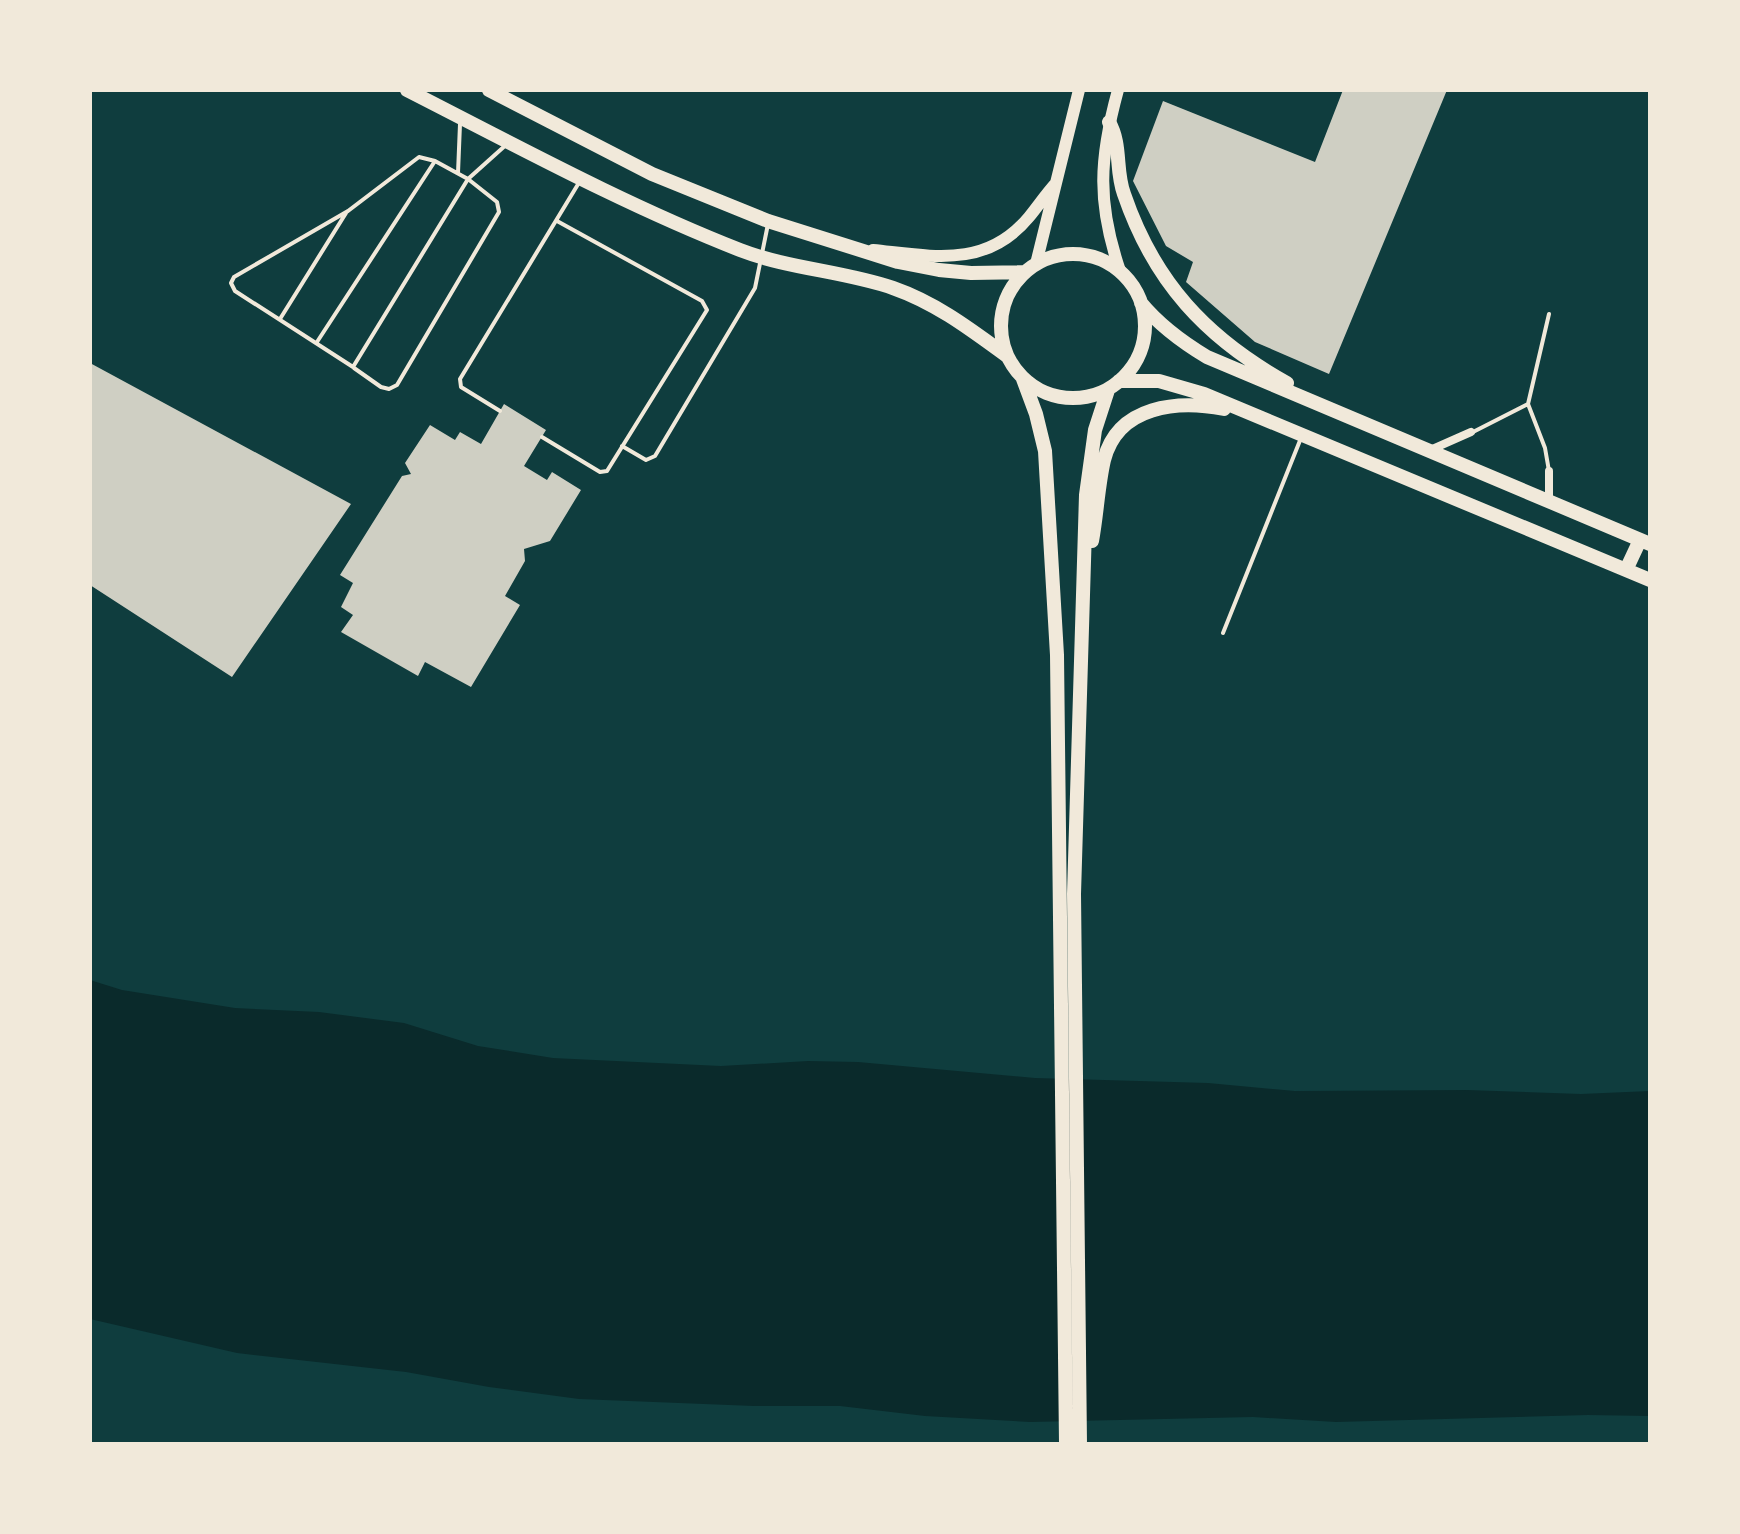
<svg xmlns="http://www.w3.org/2000/svg" width="1740" height="1534" viewBox="0 0 1740 1534" font-family="'IBM Plex Serif',serif">
<style>
.water{fill:#0a2a2b}
.building{fill:#cfcfc3}
.lines{fill:none;stroke-linecap:round;stroke-linejoin:round}
.service{stroke:#f1e9da;stroke-width:4}
.minor{stroke:#f1e9da;stroke-width:8}
.secondary{stroke:#f1e9da;stroke-width:12}
.primary{stroke:#f1e9da;stroke-width:14}
</style>
<rect width="100%" height="100%" fill="#0f3d3e"/>
<path class="water" d="M 90,980 L 122,990 L 235,1008 L 319,1012 L 404,1023 L 478,1046 L 553,1058 L 721,1066 L 808,1061 L 858,1062 L 1035,1078 L 1208,1083 L 1295,1091 L 1467,1090 L 1581,1094 L 1650,1091 L 1650,1416 L 1588,1415 L 1336,1422 L 1253,1417 L 1030,1422 L 925,1416 L 840,1406 L 754,1406 L 579,1399 L 489,1387 L 406,1372 L 237,1353 L 90,1319 Z"/>
<path class="building" d="M 1343,90 L 1447,90 L 1329,374 L 1255,342 L 1186,282 L 1193,262 L 1166,246 L 1133,181 L 1163,101 L 1315,162 Z
M 90,363 L 351,504 L 232,677 L 90,585 Z
M 504,404 L 546,430 L 524,466 L 547,480 L 552,472 L 581,490 L 550,541 L 524,549 L 525,561 L 505,596 L 520,605 L 471,687 L 425,662 L 418,676 L 341,632 L 353,615 L 341,607 L 353,583 L 340,575 L 402,476 L 411,474 L 405,463 L 430,425 L 455,440 L 460,432 L 481,444 Z"/>
<g class="lines">
<path class="service" d="M 419,157 L 435,161 L 468,179 L 353,367 L 235,291 L 231,283 L 234,277 L 348,211 Z
M 458,173 L 460,124
M 280,319 L 346,213
M 317,342 L 435,161
M 354,368 L 381,387 L 389,389 L 397,385 L 499,212 L 497,202 L 468,179 L 507,144
M 500,411 L 461,387 L 460,379 L 580,181
M 1473,432 L 1528,404
M 542,437 L 600,472 L 607,471 L 707,310 L 702,301 L 557,221
M 622,446 L 646,460 L 655,456 L 755,288 L 768,224
M 1549,471 L 1545,448 L 1528,404 L 1549,314
M 1223,633 L 1301,438"/>
<path class="minor" d="M 1428,451 L 1471,432
M 1549,471 L 1549,501"/>
<path class="secondary" d="M 1118,90 C 1099,159 1097,203 1120,271
M 873,250 C 932,256 986,269 1029,217 C 1038,206 1046,194 1056,183
M 1036,264 L 1079,90"/>
<path class="primary" d="M 407,90 C 517,146 625,205 740,250 C 789,269 843,271 893,288 C 936,303 970,329 1007,356
M 489,90 L 652,174 L 768,221 L 898,262 L 939,270 L 971,273 L 1025,272
M 1109,122 C 1122,145 1115,170 1124,194 C 1154,282 1206,338 1287,383
M1001 326a72 72 0 1 1 144 0a72 72 0 1 1-144 0Z
M 1141,303 C 1160,326 1182,342 1207,357 L 1650,544
M 1023,379 L 1036,414 L 1045,451 L 1057,655 L 1066,1444
M 1119,381 L 1159,381 L 1204,394 L 1650,580
M 1092,541 C 1097,514 1098,486 1104,460 C 1118,405 1178,400 1224,409
M 1626,570 L 1640,540
M 1080,1444 L 1074,894 L 1086,495 L 1095,430 L 1108,390"/>
</g>
<rect width="1740" height="1534" fill="none" stroke="#f1e9da" stroke-width="184"/>
</svg>
